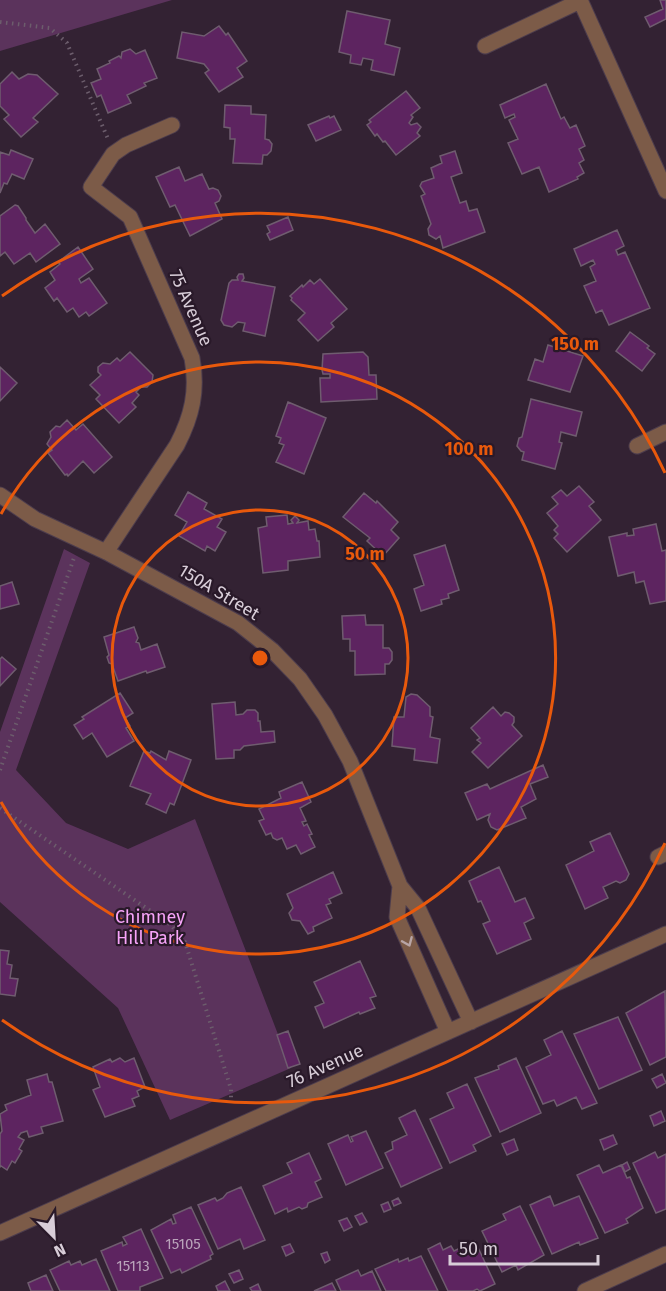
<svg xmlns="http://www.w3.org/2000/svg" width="666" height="1291" viewBox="0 0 666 1291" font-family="'Fira Sans',sans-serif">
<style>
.green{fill:#5b335c}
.building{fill:#5d2460;stroke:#6f5c6f;stroke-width:1.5}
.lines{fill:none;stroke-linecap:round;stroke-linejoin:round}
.minor-casing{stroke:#4d3d4d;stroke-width:17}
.path{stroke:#6c5d6c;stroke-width:4;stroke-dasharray:1.5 4.5;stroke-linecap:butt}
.minor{stroke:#7c5b48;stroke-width:15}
.oneway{stroke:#b8a5a6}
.ring{fill:none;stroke:#e8590c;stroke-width:3}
.labels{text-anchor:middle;stroke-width:4.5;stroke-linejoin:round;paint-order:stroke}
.number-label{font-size:15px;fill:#b9a3ba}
.street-label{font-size:18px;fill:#d8cdd8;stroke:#291929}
.park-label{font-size:18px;fill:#f7a4f9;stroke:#291929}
.centre{fill:#e8590c;stroke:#291929;stroke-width:3}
.ring-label{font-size:18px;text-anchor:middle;font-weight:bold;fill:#e8590c;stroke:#291929;stroke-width:4.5;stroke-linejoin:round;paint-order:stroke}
</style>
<rect width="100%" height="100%" fill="#323"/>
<path class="green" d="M 0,0 L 172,0 L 0,51 Z
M 64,549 L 90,563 L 16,770 L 66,823 L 128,849 L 195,819 L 291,1068 L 170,1120 L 118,1008 L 0,902 L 0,732 Z"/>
<path class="building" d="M 660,0 L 666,0 L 666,19 L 650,27 L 645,17 L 663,9 Z
M 347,11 L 390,20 L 385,44 L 400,48 L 394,75 L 371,70 L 373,60 L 363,58 L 361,65 L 350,63 L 351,55 L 339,52 Z
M 219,26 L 226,35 L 228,33 L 247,61 L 237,68 L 243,77 L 219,92 L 205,73 L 209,70 L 204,64 L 177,58 L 182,32 L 204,36 Z
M 130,49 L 136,54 L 145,50 L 157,78 L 144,83 L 146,86 L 127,95 L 131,103 L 108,113 L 101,95 L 97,97 L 91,83 L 101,79 L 97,69 L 110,63 L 109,61 L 119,56 L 121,58 L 122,52 Z
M 12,72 L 19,79 L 28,74 L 37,75 L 58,94 L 33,118 L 38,122 L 21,137 L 4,119 L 9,115 L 0,106 L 0,84 Z
M 546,84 L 561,119 L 564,117 L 570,128 L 576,125 L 585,146 L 579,149 L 584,160 L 579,163 L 584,173 L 577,177 L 578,179 L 549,192 L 539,167 L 522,174 L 508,143 L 518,139 L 509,120 L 515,117 L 514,114 L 505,118 L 500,105 Z
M 406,91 L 420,108 L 411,115 L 413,117 L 409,123 L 411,125 L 417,123 L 421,127 L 417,133 L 420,136 L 396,155 L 385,141 L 383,142 L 377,134 L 375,136 L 367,125 L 371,122 L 369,120 Z
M 225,105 L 251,106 L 251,114 L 266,115 L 265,139 L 269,140 L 272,144 L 271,151 L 267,155 L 263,155 L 262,164 L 233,163 L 235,139 L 230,139 L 230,128 L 224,127 Z
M 329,116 L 330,118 L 334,116 L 341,130 L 316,141 L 308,125 Z
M 11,150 L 33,159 L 24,179 L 12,174 L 7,184 L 4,183 L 0,193 L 0,152 L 9,155 Z
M 455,151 L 462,173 L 451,177 L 460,203 L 466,201 L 469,211 L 477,209 L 485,232 L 443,248 L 440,236 L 436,239 L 429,235 L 428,229 L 431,224 L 421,196 L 425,194 L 420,186 L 422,182 L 434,178 L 431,168 L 442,163 L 440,156 Z
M 179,167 L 185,181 L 202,174 L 209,189 L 213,188 L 218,190 L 221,196 L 219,201 L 215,203 L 222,219 L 190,236 L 175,205 L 170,207 L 156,177 Z
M 15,205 L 18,206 L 26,218 L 26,220 L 35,233 L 45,224 L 60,244 L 36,262 L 30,253 L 14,264 L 5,252 L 0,256 L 0,216 Z
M 288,217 L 293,230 L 270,240 L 267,234 L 270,232 L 267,226 Z
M 617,230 L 624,246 L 616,250 L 618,255 L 625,252 L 650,308 L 609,325 L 602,310 L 596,313 L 584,286 L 596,281 L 590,267 L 595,264 L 593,260 L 581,266 L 574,249 Z
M 78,247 L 93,269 L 79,279 L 81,283 L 89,278 L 107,303 L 89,316 L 86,312 L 79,317 L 73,308 L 67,312 L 57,298 L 54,301 L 45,288 L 55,280 L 50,272 L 60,264 L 58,262 Z
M 239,274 L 243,274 L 244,278 L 242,281 L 275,287 L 265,336 L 243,331 L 245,323 L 238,322 L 232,327 L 224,325 L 221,320 L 229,283 L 232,280 L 238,280 L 237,277 Z
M 320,279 L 347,309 L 331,323 L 334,327 L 318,341 L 298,320 L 305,313 L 291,300 L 292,298 L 290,296 L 302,285 L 303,287 L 310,280 L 314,284 Z
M 630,332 L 649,346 L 647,348 L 655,354 L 642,371 L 616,351 Z
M 548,345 L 583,356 L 570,392 L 528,380 L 535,359 L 543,362 Z
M 130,352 L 153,375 L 152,382 L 147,387 L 141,387 L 136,392 L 139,395 L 132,403 L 136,407 L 119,423 L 96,399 L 100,395 L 90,385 L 101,375 L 98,372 L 98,367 L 103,363 L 110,364 L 117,358 L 120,361 Z
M 363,352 L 368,357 L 369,375 L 376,375 L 377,399 L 321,402 L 320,378 L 330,378 L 330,374 L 323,374 L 322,370 L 323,354 Z
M 0,367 L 17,383 L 0,401 Z
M 531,399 L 582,412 L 576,436 L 561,432 L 559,442 L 562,443 L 555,469 L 522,460 L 524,452 L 521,451 L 517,446 L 519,438 L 522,437 Z
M 288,402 L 326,418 L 304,474 L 276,462 L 284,445 L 279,443 L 281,438 L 276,436 Z
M 67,420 L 76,430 L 83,424 L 112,457 L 94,473 L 83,461 L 68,476 L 67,474 L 65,475 L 48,453 L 52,450 L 47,444 L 51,437 L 50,432 L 56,426 L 60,427 Z
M 579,486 L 594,502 L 589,506 L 601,520 L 567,552 L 554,538 L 558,534 L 554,530 L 558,526 L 547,513 L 558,504 L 552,497 L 561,490 L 567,496 Z
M 188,492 L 207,503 L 204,509 L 222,519 L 217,527 L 226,532 L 215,551 L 207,546 L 205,551 L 179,536 L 187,522 L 175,515 Z
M 364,493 L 376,503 L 377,501 L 398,522 L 391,530 L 399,538 L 383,556 L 367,541 L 370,538 L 343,517 Z
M 287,515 L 288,524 L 293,523 L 291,520 L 295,516 L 299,520 L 297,523 L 308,521 L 309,530 L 315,529 L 317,541 L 319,541 L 320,557 L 288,561 L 288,570 L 263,573 L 258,528 L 267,526 L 266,517 Z
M 656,524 L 662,551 L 666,550 L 666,601 L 650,604 L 644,581 L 636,583 L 634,572 L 618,576 L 609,537 L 627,533 L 627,536 L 634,535 L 633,529 Z
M 445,545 L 459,590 L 448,594 L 449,598 L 441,600 L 442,604 L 421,611 L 414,589 L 424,585 L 414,555 Z
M 12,582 L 19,604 L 0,609 L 0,586 Z
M 365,615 L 366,625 L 383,625 L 383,648 L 389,648 L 392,652 L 392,660 L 389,664 L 385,664 L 385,674 L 355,675 L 355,651 L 350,651 L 350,639 L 343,639 L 342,616 Z
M 134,627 L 138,638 L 136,642 L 139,643 L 141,650 L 157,644 L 165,667 L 147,673 L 146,671 L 118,681 L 112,664 L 109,663 L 107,657 L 109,655 L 104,637 Z
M 2,657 L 16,669 L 0,686 L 0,659 Z
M 120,693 L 133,713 L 125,718 L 130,726 L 126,728 L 134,741 L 107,757 L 92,733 L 83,739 L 74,725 L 84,719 L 82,717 Z
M 411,694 L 417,695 L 430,707 L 430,716 L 433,717 L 430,737 L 440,739 L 437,763 L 414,760 L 415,749 L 392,746 L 394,717 L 404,717 L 406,697 Z
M 235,702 L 236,715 L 243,714 L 247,710 L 255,710 L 258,713 L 258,721 L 260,721 L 261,732 L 274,731 L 275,742 L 244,746 L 240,750 L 234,750 L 234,758 L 216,759 L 212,704 Z
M 493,707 L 501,716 L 505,712 L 509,713 L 514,717 L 514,722 L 512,725 L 522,736 L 488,768 L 472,752 L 481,743 L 477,740 L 480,738 L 471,728 Z
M 144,751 L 150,753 L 151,751 L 166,760 L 169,751 L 191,760 L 174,805 L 170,803 L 166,813 L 146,804 L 151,794 L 130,786 Z
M 543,765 L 548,777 L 530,784 L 536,799 L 521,807 L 526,818 L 497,830 L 491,827 L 488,820 L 490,814 L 477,820 L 465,793 L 487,784 L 490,789 Z
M 302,782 L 311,802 L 300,808 L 306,821 L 302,822 L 304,826 L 307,824 L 312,834 L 309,835 L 315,847 L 301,854 L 296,845 L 287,849 L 282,838 L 277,840 L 273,838 L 271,833 L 266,835 L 259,821 L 264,819 L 259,809 L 281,798 L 279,792 Z
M 610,833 L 629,874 L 626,880 L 620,883 L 616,881 L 603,887 L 608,898 L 585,909 L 566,865 L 594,851 L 590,842 Z
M 499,867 L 515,902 L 525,898 L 534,918 L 524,923 L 531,939 L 497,954 L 483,924 L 490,921 L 481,901 L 478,902 L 469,881 Z
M 333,872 L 342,893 L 329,899 L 331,903 L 326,905 L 332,918 L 313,927 L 314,931 L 308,934 L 300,921 L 292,920 L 289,913 L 293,908 L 287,894 Z
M 0,950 L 9,951 L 7,964 L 12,965 L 10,978 L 18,979 L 15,996 L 0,994 Z
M 360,961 L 376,996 L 370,998 L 375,1008 L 360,1014 L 359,1012 L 324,1028 L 315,1007 L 324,1003 L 314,982 Z
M 665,991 L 666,1057 L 650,1065 L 626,1013 Z
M 618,1017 L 642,1070 L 599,1089 L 574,1034 Z
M 288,1031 L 300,1064 L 288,1068 L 277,1035 Z
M 562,1031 L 597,1103 L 582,1109 L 576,1097 L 557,1106 L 554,1100 L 543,1104 L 526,1067 L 551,1055 L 544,1040 Z
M 120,1058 L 125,1062 L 134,1058 L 145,1087 L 137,1091 L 139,1096 L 132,1099 L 135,1106 L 105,1117 L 93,1090 L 100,1087 L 93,1067 L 110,1059 L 112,1062 Z
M 516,1058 L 541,1113 L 500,1132 L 475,1078 L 499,1069 L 498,1066 Z
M 47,1074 L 49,1082 L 52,1082 L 63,1121 L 41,1127 L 43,1133 L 29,1137 L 27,1131 L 21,1133 L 18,1137 L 24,1140 L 19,1149 L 22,1151 L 15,1163 L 12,1161 L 7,1170 L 1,1166 L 0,1167 L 0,1134 L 2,1131 L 0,1114 L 7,1110 L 5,1105 L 31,1095 L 27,1080 Z
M 662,1074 L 666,1083 L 657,1088 L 652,1079 Z
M 467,1084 L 491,1136 L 473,1145 L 476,1151 L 450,1163 L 430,1119 L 454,1108 L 447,1093 Z
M 415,1110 L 442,1168 L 401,1187 L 385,1153 L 393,1149 L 392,1142 L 407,1135 L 399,1118 Z
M 661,1111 L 665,1121 L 654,1126 L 650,1116 Z
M 366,1131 L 383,1168 L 346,1185 L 328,1144 L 348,1135 L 351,1142 L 353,1141 L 351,1137 Z
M 613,1135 L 617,1144 L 604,1150 L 600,1140 Z
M 514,1139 L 518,1150 L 507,1155 L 502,1144 Z
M 655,1152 L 658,1158 L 666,1154 L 666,1209 L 656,1213 L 633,1163 Z
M 309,1153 L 321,1179 L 315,1182 L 322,1197 L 308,1203 L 307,1207 L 302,1209 L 299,1207 L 288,1212 L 287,1208 L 275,1214 L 263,1186 L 292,1173 L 287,1163 Z
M 627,1162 L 630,1169 L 625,1172 L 622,1165 Z
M 599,1165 L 603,1173 L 621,1165 L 627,1178 L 630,1177 L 643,1208 L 626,1219 L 628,1223 L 605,1233 L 577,1175 Z
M 241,1187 L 265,1240 L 244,1249 L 240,1239 L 218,1249 L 198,1205 L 215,1198 L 217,1201 L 223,1198 L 227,1193 Z
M 550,1196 L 554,1206 L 579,1196 L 598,1238 L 580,1245 L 579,1242 L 552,1254 L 530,1205 Z
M 398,1198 L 401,1203 L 394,1206 L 392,1201 Z
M 388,1202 L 391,1209 L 384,1212 L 381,1205 Z
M 520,1206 L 544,1255 L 518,1270 L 516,1265 L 502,1272 L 482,1231 L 506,1220 L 503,1214 Z
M 191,1207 L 213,1254 L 210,1256 L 211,1259 L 182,1273 L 180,1269 L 171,1273 L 151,1230 L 171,1219 L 173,1224 L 176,1223 L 173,1215 Z
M 362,1213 L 367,1222 L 360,1225 L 355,1216 Z
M 347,1218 L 352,1227 L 344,1231 L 339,1221 Z
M 141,1229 L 163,1278 L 140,1287 L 140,1291 L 118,1291 L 101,1251 L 122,1242 L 123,1246 L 127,1244 L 123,1237 Z
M 475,1241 L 495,1284 L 480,1291 L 477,1289 L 473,1291 L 448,1291 L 428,1249 L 440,1243 L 443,1250 L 451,1246 L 454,1251 Z
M 290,1244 L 294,1252 L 286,1256 L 282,1247 Z
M 327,1252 L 330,1260 L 325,1263 L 321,1254 Z
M 421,1256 L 438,1291 L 386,1291 L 375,1269 L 398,1259 L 399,1262 L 408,1258 L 409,1261 Z
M 96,1259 L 110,1291 L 60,1291 L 50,1270 L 69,1261 L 71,1265 L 80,1261 L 82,1265 Z
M 239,1270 L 243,1279 L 234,1283 L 229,1274 Z
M 358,1270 L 361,1276 L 372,1271 L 381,1291 L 341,1291 L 336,1280 Z
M 46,1275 L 53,1291 L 31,1291 L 28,1283 Z
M 225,1281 L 230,1291 L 218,1291 L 216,1286 Z
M 332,1283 L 336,1291 L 314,1291 Z
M 258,1284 L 261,1291 L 252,1291 L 250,1288 Z"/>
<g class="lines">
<defs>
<path id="minor" d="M 580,0 L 666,191
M 485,46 L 580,1
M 637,446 L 666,432
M 0,495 L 35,519 L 106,552 L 238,623 L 272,650 L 300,679 L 325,715 L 350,761 L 400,886 L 418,908 L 471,1022
M 106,552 L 177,445 C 192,416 198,391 192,358 L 130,217 L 91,187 L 113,154 L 126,145 L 172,125
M 658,857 L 666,853
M 400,886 L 397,917 L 448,1032
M 0,1233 L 666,934
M 585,1291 L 666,1254"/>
</defs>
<use href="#minor" class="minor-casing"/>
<path class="path" d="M 0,22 L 50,28 L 67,43 L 108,139
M 0,770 L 75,555
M 0,808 L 171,925 L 185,942 L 231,1089 L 231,1099"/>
<use href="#minor" class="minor"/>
</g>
<defs><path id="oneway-chevron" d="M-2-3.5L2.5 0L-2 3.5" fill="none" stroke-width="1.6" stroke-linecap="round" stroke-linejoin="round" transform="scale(1.5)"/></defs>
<use class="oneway" href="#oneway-chevron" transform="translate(408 942) rotate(67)"/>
<g class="ring">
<circle cx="260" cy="658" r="148"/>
<path d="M1 514A296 296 0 1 1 1 802"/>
<path d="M665 843A445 445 0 0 1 2 1020M2 296A445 445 0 0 1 665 473"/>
</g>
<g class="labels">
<g class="number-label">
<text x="183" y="1249">15105</text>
<text x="133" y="1271">15113</text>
</g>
<g class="street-label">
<text transform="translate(191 308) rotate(66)" y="6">75 Avenue</text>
<text transform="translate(219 592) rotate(31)" y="6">150A Street</text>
<text transform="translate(325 1066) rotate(-24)" y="6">76 Avenue</text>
</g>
<g class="park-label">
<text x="150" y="923">Chimney<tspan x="150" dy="21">Hill Park</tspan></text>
</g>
</g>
<circle cx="260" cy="658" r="9" class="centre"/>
<g class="ring-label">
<text x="575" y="350">150 m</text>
<text x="469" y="455">100 m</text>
<text x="365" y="560">50 m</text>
</g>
<g transform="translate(54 1237) rotate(156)" stroke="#291929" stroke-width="4.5" paint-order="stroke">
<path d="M0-4.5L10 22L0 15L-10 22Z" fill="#d8cdd8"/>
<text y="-9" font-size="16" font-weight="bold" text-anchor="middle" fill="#d8cdd8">N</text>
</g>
<path d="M450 1255v9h148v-9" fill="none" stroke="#d8cdd8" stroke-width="3"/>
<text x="459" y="1255" font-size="18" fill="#d8cdd8" stroke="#291929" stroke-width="4.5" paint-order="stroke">50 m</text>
</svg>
